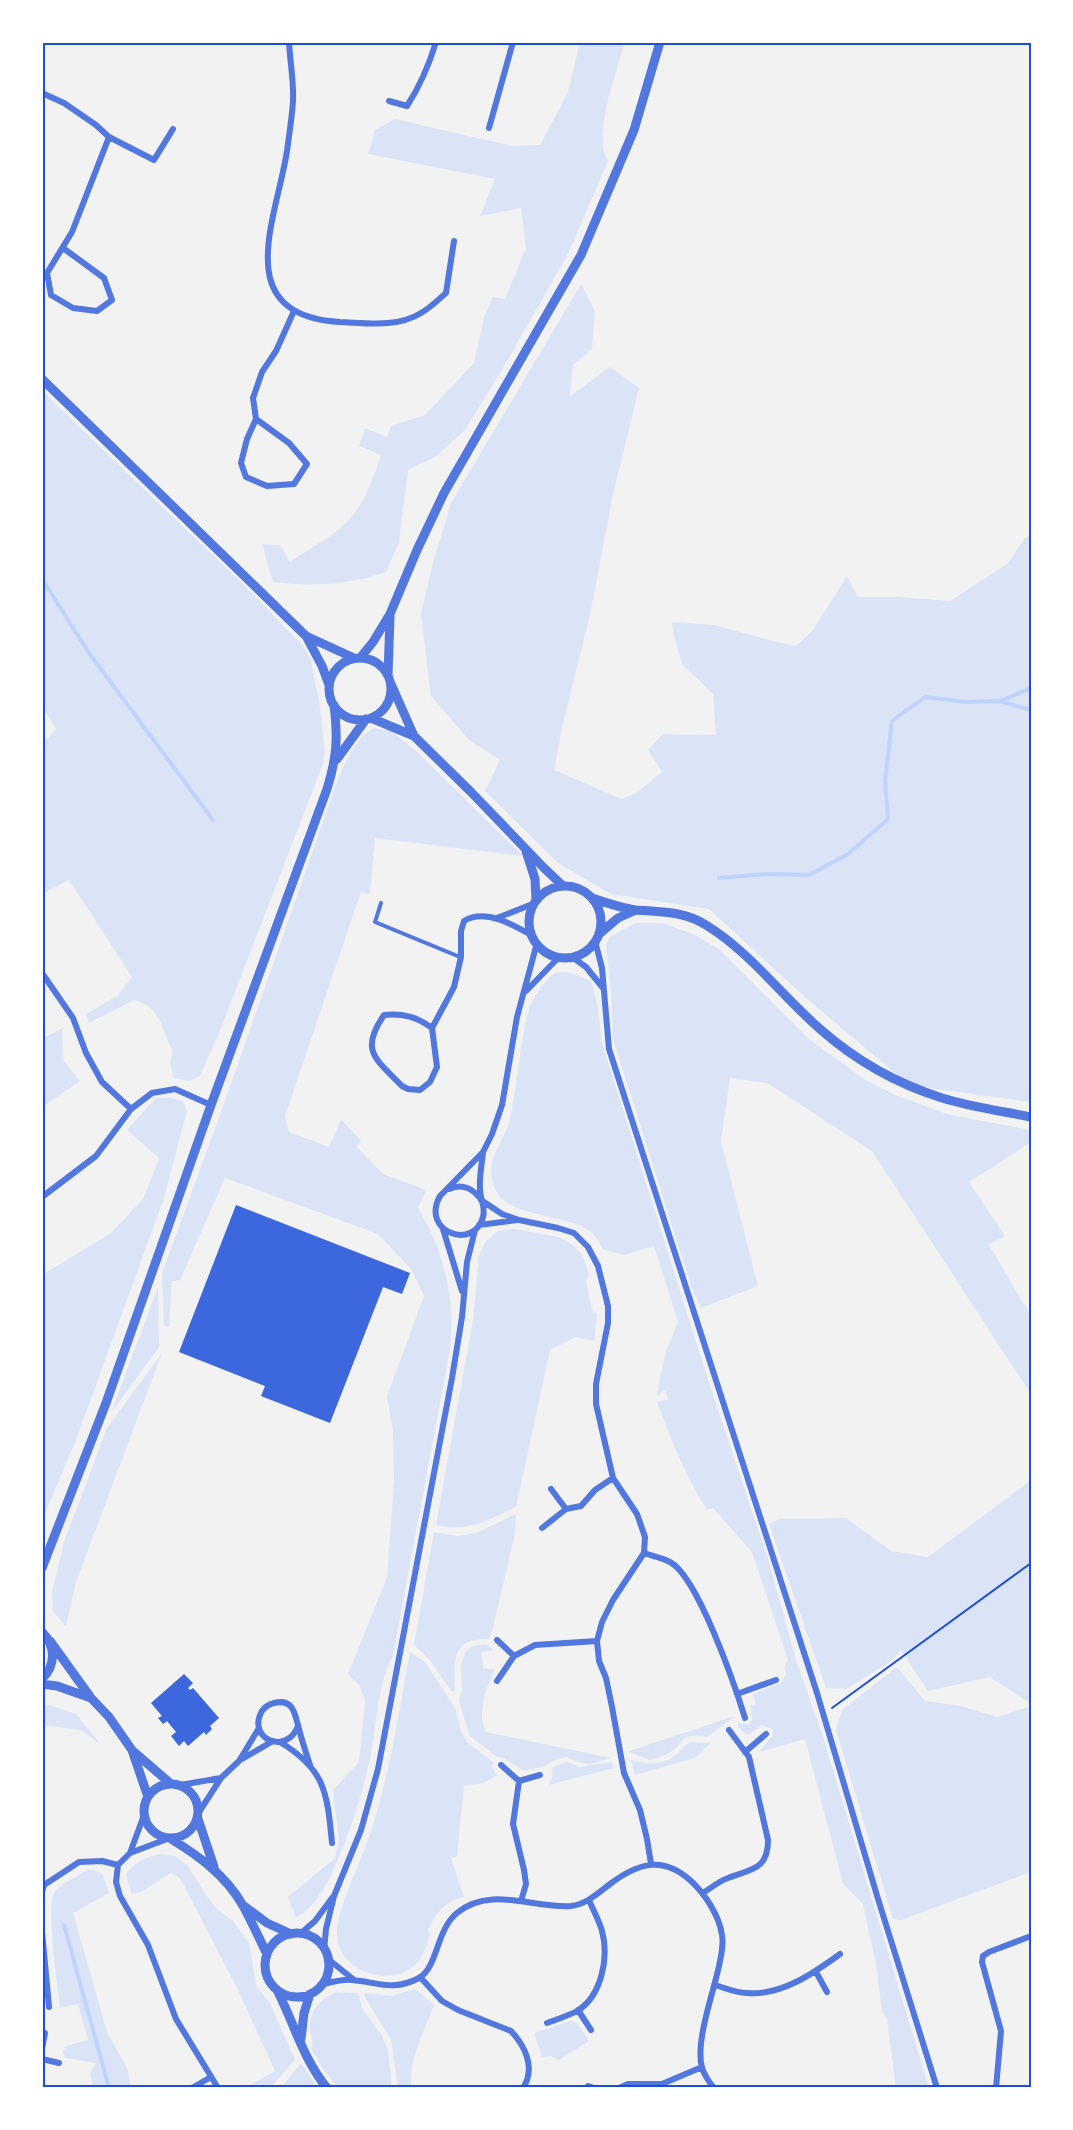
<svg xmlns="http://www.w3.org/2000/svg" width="1073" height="2130" viewBox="0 0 1073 2130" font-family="'Alegreya Sans',sans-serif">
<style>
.green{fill:#dbe4f7}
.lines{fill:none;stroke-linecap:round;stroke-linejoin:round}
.stream{stroke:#bfd3fe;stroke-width:4}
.building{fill:#3d67dc}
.path{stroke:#1d4ed8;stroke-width:2}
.service{stroke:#5277de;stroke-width:4}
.minor{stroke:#5277de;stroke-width:6}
.tertiary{stroke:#5277de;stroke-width:9}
.neatline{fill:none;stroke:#1d4ed8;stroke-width:2}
</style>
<rect width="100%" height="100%" fill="#f2f2f2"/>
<path class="green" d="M 580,42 L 625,42 C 617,72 592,134 608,161 L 569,252 L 506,363 L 465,430 L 435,457 L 408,470 L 399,542 L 386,572 C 349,585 311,587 273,582 L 262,544 L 280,545 L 290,562 C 312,547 342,532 357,510 C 368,493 375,474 381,455 L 359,446 L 365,428 L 387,437 L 391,426 L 425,415 L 474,363 L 484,317 L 493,297 L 505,299 L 526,248 L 521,208 L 480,216 L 495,179 L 368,154 L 375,130 L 395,119 L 512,146 L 540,145 L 568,92 Z
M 581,284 L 595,311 L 592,349 L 573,365 L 570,396 L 610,367 L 639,388 L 612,499 L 591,610 L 562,728 L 554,770 L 621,799 L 635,794 L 662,772 L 648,750 L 663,734 L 716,735 L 713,694 L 682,664 L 674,637 L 672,622 L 714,625 L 777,642 L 796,646 L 813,630 L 847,576 L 858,597 L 899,597 L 950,601 L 1007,564 L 1025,538 L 1031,535 L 1031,1102 L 909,1085 L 806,998 L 709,909 L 611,894 L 558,863 L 485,791 L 500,760 L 469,740 L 431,696 L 421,614 L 432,566 L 451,503 Z
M 42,391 L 246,587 L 303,646 L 311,660 L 319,701 L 325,750 L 323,764 L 221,1028 L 200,1076 L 189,1081 L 174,1078 L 170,1062 L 173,1051 C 161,1030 162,1007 134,1000 L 89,1023 L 86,1014 L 117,996 L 132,977 L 69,880 L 42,894 L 42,744 L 56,729 L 42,706 Z
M 374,728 L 391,731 L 416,751 L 523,856 L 375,838 L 370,894 L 361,892 L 285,1116 L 289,1132 L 329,1147 L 341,1119 L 361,1141 L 356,1146 L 383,1174 L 426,1190 L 418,1208 C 437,1239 449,1275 451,1311 C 452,1323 451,1336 450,1349 L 393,1655 C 377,1686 377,1724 370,1758 C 362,1794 352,1826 338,1859 C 328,1883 318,1904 296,1918 L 288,1897 L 335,1858 L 339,1839 L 333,1790 L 359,1762 L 365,1701 L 359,1685 L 348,1674 L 387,1577 L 394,1481 L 393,1432 L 387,1396 L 424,1296 L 411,1269 L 378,1234 L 225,1178 L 180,1280 L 172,1281 L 169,1327 L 164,1326 L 162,1273 L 220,1115 L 339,776 C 348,758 355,738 374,728 Z
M 635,923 L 663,923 L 695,935 L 720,950 L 809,1039 L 864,1079 L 895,1095 L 950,1115 L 1031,1130 L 1031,1142 L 969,1182 L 1005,1236 L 989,1245 L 1031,1316 L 1031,1394 L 872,1151 L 767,1083 L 730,1078 L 721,1141 L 758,1286 L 701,1308 L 692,1289 L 613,1039 L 611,990 L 606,946 L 609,938 Z
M 569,972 L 591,981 C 598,1001 600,1020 601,1040 L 710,1386 L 768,1559 L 796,1660 L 823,1737 L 929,2088 L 896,2088 L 887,2019 L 882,2011 L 876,1965 L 863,1904 L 843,1884 L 805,1739 L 759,1752 L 773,1735 L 772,1729 L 762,1725 L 750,1734 L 746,1734 L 738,1727 L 738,1723 L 748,1724 L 752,1720 L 751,1705 L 756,1704 L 753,1694 L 781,1683 L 786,1674 L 784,1667 L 788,1660 L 752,1552 L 713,1508 L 707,1510 C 685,1476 671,1439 657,1402 L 668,1399 L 665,1390 L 658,1396 L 657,1393 L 666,1351 L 678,1322 L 654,1246 L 624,1255 L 602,1249 C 592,1211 527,1223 501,1198 C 495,1192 490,1177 491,1168 C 493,1152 505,1137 509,1122 C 518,1085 519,1046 529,1009 C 532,999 546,978 556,973 C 559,972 566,972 569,972 Z
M 62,1028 L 63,1060 L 80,1081 L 42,1107 L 42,1039 Z
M 156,1098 L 172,1098 L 183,1101 L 187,1111 L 163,1201 L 76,1440 L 42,1520 L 42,1275 L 111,1233 L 143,1199 L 159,1158 L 127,1130 Z
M 515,1229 L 559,1237 L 573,1245 L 583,1256 L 589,1275 L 586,1281 L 592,1310 L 597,1314 L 594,1341 L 576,1337 L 550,1350 L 516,1507 C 484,1521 472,1532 436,1525 L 473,1320 L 479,1255 L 486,1241 L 498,1231 Z
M 158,1287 L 159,1347 L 111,1413 Z
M 162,1353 L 75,1585 L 66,1627 L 53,1611 L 52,1592 L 64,1542 L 107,1428 Z
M 1031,1480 L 1031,1704 L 990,1677 L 928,1691 L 901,1650 L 893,1660 L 846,1689 L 826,1688 L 769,1524 L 779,1519 L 846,1518 L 891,1551 L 928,1557 Z
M 516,1514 L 515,1534 L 492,1631 L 489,1639 C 451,1638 454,1660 455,1690 L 452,1692 L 429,1659 L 414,1645 L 434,1532 L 458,1536 L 476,1533 Z
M 485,1644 L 491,1647 L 493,1650 L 481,1652 L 484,1669 L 495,1669 C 487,1686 476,1713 486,1732 L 611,1758 L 589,1764 L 578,1762 L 567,1757 L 561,1758 L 544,1766 L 524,1771 L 502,1757 L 497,1757 L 469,1735 L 459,1700 L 462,1690 L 461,1665 L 465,1652 L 473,1646 Z
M 410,1652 L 425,1662 L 456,1710 L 460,1729 L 467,1742 L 493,1762 L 492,1768 L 497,1775 L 484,1783 L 464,1786 L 457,1856 L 451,1858 L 464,1897 C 446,1900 435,1914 428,1930 L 430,1935 C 426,1946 423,1959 413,1967 C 385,1989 333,1968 337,1930 C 340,1901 362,1860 371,1831 C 390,1773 399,1712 410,1652 Z
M 897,1667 L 925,1701 L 961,1706 L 997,1717 L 1031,1706 L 1031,1872 L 901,1920 L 893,1919 L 836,1730 L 842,1710 Z
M 50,1705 L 76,1714 L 101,1745 L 81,1730 L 42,1725 L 42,1706 Z
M 735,1716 L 707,1737 C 679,1732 687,1742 669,1753 C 663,1756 656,1758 650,1760 L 629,1752 L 629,1751 Z
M 691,1742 L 711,1743 L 695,1758 L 635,1775 L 631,1760 C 646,1764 659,1766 673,1757 C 680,1753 683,1745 691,1742 Z
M 567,1762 L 580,1767 L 612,1762 L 614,1768 L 548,1785 L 553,1776 L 551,1768 Z
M 158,1854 L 175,1856 L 188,1866 L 206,1895 L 217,1909 L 233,1921 L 249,1943 L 256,1986 L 270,2003 L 295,2060 L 270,2088 L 245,2088 L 275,2071 L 237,1988 L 180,1878 L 171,1873 L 141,1892 L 132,1894 L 127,1880 L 127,1872 L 141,1860 Z
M 87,1870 L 94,1870 L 103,1875 L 109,1893 L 73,1913 L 107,2032 L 127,2068 L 131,2088 L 93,2088 L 90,2074 L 96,2063 L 65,2058 L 63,2052 L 66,2046 L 88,2040 L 78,2004 L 60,2008 C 58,1989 45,1902 55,1891 C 63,1883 77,1876 87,1870 Z
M 414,1989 L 418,1991 L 434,2005 C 426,2027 406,2066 412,2088 L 398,2088 L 391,2040 L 365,1997 L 365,1993 L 391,1996 Z
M 336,1992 L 358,1993 L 362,2008 L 382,2036 L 388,2050 L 392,2088 L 338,2088 L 323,2069 L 311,2049 C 314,2041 311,2037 310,2030 C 308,2011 321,1999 336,1992 Z
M 571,2021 L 578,2024 L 589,2041 L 559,2060 L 551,2056 L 542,2057 L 534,2033 Z
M 301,2063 L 318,2088 L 281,2088 Z"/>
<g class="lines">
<path class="stream" d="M 42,579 L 89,653 L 213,820
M 1000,701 L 1031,688
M 719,878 L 767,874 L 809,875 L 848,854 L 888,819 L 885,781 L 892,721 L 925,697 L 966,702 L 999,701 L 1031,710
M 64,1925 L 109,2088"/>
</g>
<path class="building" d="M 236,1205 L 410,1273 L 402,1294 L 383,1287 L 330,1423 L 261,1396 L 265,1386 L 179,1352 Z
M 184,1674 L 193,1683 L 188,1688 L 190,1690 L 193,1688 L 219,1718 L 210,1726 L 212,1729 L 206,1735 L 204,1732 L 188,1746 L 184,1741 L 179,1746 L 171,1736 L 176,1732 L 167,1721 L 163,1724 L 158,1718 L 162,1716 L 151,1703 Z"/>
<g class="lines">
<path class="path" d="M 832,1708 L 1031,1563"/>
<path class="service" d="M 381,903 L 375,922 L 460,957"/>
<path class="minor" d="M 289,42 C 290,62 294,82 293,101 C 292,118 289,135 287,151 C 276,221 229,315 340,322 C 366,323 397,328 421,313 C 430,308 438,300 446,293 L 454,241
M 42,93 L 64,103 L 96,125 L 109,137 L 154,160 L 173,129
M 389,101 L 407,106 C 420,86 429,65 436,42
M 489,128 L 513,42
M 63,248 L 104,278 L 112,300 L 97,311 L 73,308 L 51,295 L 47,273 L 72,232 L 109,137
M 256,419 L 289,443 L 307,464 L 294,484 L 267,486 L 246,477 L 241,463 L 247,439 L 256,419 L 253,398 L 262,372 L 276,351 L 294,311
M 497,918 L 535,903
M 595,941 L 602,968 L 609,1049 L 817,1693 L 878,1899 L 937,2088
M 572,957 L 586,967 L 603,988
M 42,973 L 73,1018 L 86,1053 L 102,1082 L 131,1109
M 526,991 L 559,957
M 432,1028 C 417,1017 403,1013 384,1015 C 359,1051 376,1059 402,1086 L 408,1089 L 420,1090 L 430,1082 L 437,1067 L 432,1028 L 454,987 L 461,957 L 461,931 L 464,921 C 485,908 514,925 533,936
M 483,1152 C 482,1164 479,1177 480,1189 C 480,1199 486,1207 483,1217 C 474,1251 420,1232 440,1196 L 483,1152 L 492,1134 L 502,1105 L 517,1017 L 537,943
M 449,1189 C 460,1184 471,1187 479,1197
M 42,1197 L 96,1156 L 131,1109 L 152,1093 L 175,1089 L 211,1105
M 481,1200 L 502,1214 L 519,1220 L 558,1228 L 574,1233 L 588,1247 L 598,1266 L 608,1306 L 608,1323 L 596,1384 L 596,1404 L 613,1478 L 637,1514 L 645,1537 L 644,1553 L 613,1600 L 602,1622 L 597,1641 L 599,1661 L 606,1678 L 612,1707 L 624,1773 L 640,1810 L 647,1839 L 651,1864
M 479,1225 L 517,1220
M 443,1229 L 462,1291
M 551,1489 L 566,1509
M 542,1528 L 566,1509 L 581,1506 L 595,1490 L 613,1478
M 644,1553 C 652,1556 663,1558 670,1562 C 698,1577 735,1686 745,1718
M 497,1640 L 514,1656
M 497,1681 L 514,1656 L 535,1645 L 597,1641
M 737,1694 L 776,1680
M 298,1726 C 287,1755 250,1740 260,1715 C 262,1709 268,1704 274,1703 C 294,1698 295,1715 299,1729 C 302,1741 306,1753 310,1765
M 280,1742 C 326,1770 327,1793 332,1843
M 745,1752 L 766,1734
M 242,1759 L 273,1741
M 501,1765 L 519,1781 L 513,1824 L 524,1870 L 526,1884 L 521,1901
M 519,1781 L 540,1775
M 180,1785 L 221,1778
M 199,1812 L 221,1778 L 239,1761 L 259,1728
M 167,1839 L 130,1853 L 118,1865 L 116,1882 L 120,1896 L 148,1945 L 176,2019 L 218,2088
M 130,1853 L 144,1815
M 42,1892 L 44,1885 L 79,1862 L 102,1861 L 118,1865
M 703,1893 C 711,1888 719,1881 728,1878 C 751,1869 768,1870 768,1840 L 749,1757 L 729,1730
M 42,1931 L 49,2007
M 300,1934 L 315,1921 L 332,1898
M 324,1950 L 326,1929 L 334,1896 L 361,1830 L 378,1769 L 452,1378 L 462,1317 L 467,1262 L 475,1230
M 328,1959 L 353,1979
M 816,1972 L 827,1992
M 420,1977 L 442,2001 L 458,2010 L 511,2031 C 525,2046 536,2068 523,2088
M 321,1985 C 332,1982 342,1979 352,1980 C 378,1982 392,1992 419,1978 C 438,1967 436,1930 457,1913 C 490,1885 534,1909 571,1906 C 587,1904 598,1893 610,1884 C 638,1863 663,1855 691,1881 C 705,1894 719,1915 722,1935 C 724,1945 721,1956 719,1966 C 713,1994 695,2042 702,2068 C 705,2076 709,2082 714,2088
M 715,1985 C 725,1988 736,1993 747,1993 C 781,1996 814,1973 840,1954
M 578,2010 L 591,2030
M 547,2023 C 557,2019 568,2016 577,2011 C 602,1996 609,1957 602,1931 C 599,1920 593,1910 589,1900
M 42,2049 L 45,2033
M 42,2059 L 59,2063
M 588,2086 L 594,2088
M 192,2088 L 211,2077
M 619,2088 L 628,2084 L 662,2084 L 702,2067
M 996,2088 L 1001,2031 L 982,1962 L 983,1956 L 989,1952 L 1031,1936"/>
<path class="tertiary" d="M 42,379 L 306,636 L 354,658
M 306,636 L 322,666 L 329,685
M 360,658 L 373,642 L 390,614 L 417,550 L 444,493 L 581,255 L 634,130 L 660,42
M329 689a31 31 0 1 1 62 0a31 31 0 1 1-62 0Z
M 388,675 L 390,617
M 391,684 L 414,736 L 471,792 L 544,868 L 563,886
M 371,718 L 414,736
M 337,759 L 366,719
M 526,851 L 535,879 L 536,900
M529 922a36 36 0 1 1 72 0a36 36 0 1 1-72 0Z
M 592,898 C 607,903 621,908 636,910 C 661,912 684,911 706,925 C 750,952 781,995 820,1029 C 855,1060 898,1084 942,1098 C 971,1107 1001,1111 1031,1117
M 599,934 L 618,918 L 636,910
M 42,1568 L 106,1403 L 211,1105 L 327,789 C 337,757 338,738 334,705
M 42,1632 C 56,1646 56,1665 42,1679
M 50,1641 L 91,1698 L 109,1717 L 132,1750 L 148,1797
M 42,1684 L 57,1686 L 91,1698
M 134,1752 L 171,1784
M144 1811a27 27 0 1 1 54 0a27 27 0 1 1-54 0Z
M 198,1819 L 214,1867
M 171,1839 C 199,1856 225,1875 242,1904 C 251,1920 259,1938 267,1954
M 244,1906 L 267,1923 L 291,1934
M265 1965a32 32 0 1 1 64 0a32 32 0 1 1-64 0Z
M 277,1990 C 294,2023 303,2059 327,2088
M 301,2039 L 304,2013 L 310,1994"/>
</g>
<rect width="1073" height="2130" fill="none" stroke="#ffffff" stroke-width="87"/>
<rect x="44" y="44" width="986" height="2042" class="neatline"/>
</svg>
